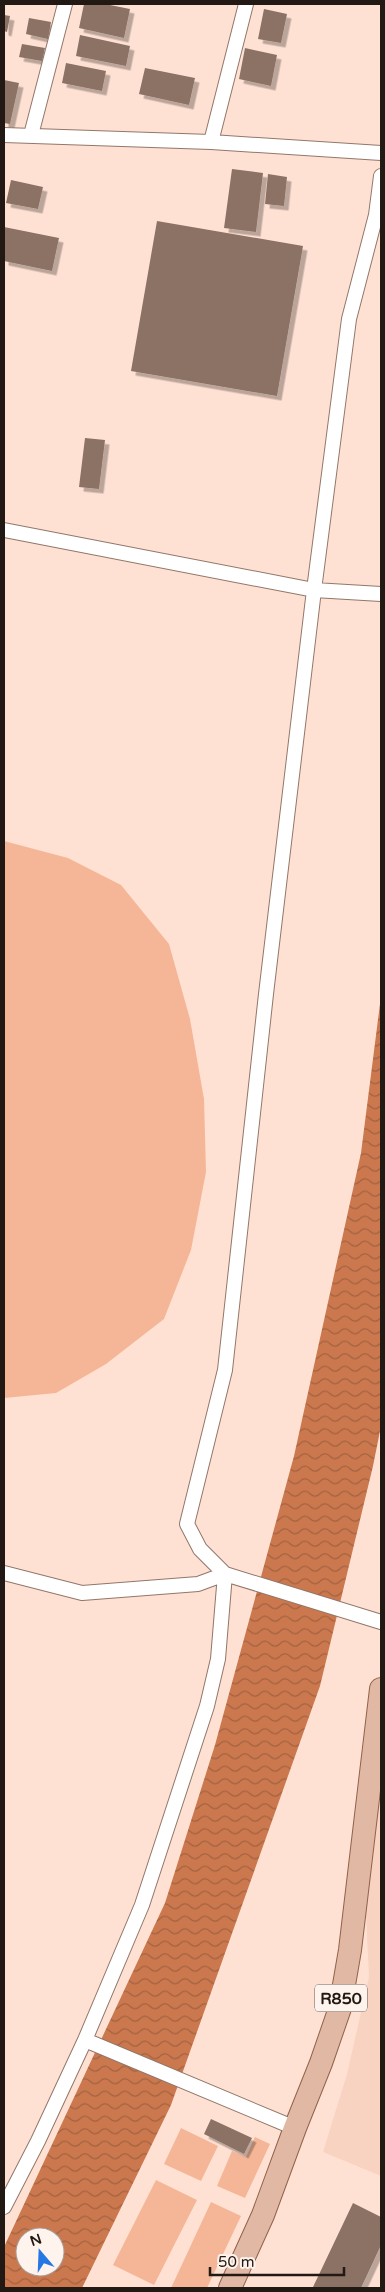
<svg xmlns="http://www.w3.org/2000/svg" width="385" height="2292" viewBox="0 0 385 2292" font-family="'Varela Round',sans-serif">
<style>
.built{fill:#f8d3c2}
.green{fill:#f5b697}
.water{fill:url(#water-waves);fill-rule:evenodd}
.building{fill:#8b7265;filter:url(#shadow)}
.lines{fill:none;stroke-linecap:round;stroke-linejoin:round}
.minor-casing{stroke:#91776a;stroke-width:16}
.primary-casing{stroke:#91624b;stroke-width:24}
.minor{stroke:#fff;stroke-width:14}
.primary{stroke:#e0b8a4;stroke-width:22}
.labels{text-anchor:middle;stroke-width:4;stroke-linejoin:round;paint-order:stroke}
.shield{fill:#fff3ed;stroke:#655a55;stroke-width:1}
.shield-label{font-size:16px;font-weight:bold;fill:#231914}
</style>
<defs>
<pattern id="water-waves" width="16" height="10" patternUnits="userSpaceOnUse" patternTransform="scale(1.25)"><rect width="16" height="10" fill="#cb784e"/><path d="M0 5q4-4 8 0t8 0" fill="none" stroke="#a46240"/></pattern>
<filter id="shadow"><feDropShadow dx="4.5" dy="4.5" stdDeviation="0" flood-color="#0004"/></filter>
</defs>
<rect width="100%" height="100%" fill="#ffe1d3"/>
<path class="built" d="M 381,1760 L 381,2176 L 323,2152 L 347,2074 L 369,1977 L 364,1875 Z"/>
<path class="green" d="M 4,841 L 68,858 L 121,885 L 169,944 L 190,1019 L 204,1099 L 206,1172 L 191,1250 L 164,1319 L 106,1364 L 56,1393 L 4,1398 Z
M 181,2128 L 218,2146 L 201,2181 L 164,2164 Z
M 255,2137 L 270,2144 L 245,2198 L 217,2186 L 232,2151 L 246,2157 Z
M 156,2180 L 197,2200 L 154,2285 L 113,2265 Z
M 211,2202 L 241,2216 L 207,2288 L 171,2288 Z"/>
<path class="water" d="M 381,996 L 381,1426 L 373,1466 L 320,1686 L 171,2105 L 82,2288 L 4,2288 L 4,2247 L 165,1903 L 215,1745 L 294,1456 L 361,1153 ZM 25,2237 L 55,2237 L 55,2267 L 25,2267 Z"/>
<path class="building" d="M 84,4 L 105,4 L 130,9 L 124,38 L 79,28 Z
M 264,9 L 287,14 L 281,43 L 258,39 Z
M 4,15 L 10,16 L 7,32 L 4,31 Z
M 29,18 L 51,22 L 48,39 L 26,34 Z
M 80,35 L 130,46 L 126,66 L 76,56 Z
M 22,44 L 45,48 L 42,61 L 19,57 Z
M 245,48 L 277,55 L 271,86 L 239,79 Z
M 66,63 L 106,71 L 102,91 L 62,83 Z
M 145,68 L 195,78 L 189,105 L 139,94 Z
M 4,80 L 19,83 L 10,124 L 4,123 Z
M 232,169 L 263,173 L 256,232 L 224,228 Z
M 268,174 L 287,177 L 284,206 L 265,204 Z
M 11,180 L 43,187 L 38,209 L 6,203 Z
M 157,221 L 303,246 L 277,396 L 131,371 Z
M 4,227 L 59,238 L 52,271 L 4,261 Z
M 85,438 L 105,440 L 99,489 L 79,487 Z
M 211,2119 L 252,2138 L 244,2154 L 204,2134 Z
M 353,2203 L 381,2217 L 381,2245 L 361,2288 L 317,2288 L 313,2287 Z"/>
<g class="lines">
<defs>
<path id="minor" d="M 4,135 L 211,142 L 381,153
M 31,135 L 65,4
M 211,142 L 246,4
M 381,176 L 376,215 L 349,319 L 314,590 L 266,994 L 225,1370 L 187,1524 L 200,1549 L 225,1574 L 381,1622
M 4,530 L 314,590 L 381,594
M 4,1573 L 82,1593 L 198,1584 L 225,1574
M 85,2040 L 295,2128
M 4,2207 L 38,2141 L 85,2040 L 142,1905 L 207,1706 L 218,1659 L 225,1574"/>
<path id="primary" d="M 230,2288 L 263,2215 L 295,2128 L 321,2063 L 340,2008 L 350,1950 L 381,1689"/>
</defs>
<use href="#minor" class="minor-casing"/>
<use href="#primary" class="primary-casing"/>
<use href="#minor" class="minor"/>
<use href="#primary" class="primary"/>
</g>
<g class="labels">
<rect class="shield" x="315" y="1984.5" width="52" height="27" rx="4"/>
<g class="shield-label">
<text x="341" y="2004">R850</text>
</g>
</g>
<rect width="385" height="2292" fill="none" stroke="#231914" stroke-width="10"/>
<g transform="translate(40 2252) rotate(341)"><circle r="24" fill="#fff3ed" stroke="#a79c96"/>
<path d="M0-4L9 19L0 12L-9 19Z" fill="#2578e3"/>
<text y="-8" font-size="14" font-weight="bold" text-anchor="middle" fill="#231914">N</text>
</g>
<path d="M210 2267v8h134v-8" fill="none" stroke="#231914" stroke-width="2.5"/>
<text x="218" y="2267" font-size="15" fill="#231914" stroke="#fff3ed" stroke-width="4" paint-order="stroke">50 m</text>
</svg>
